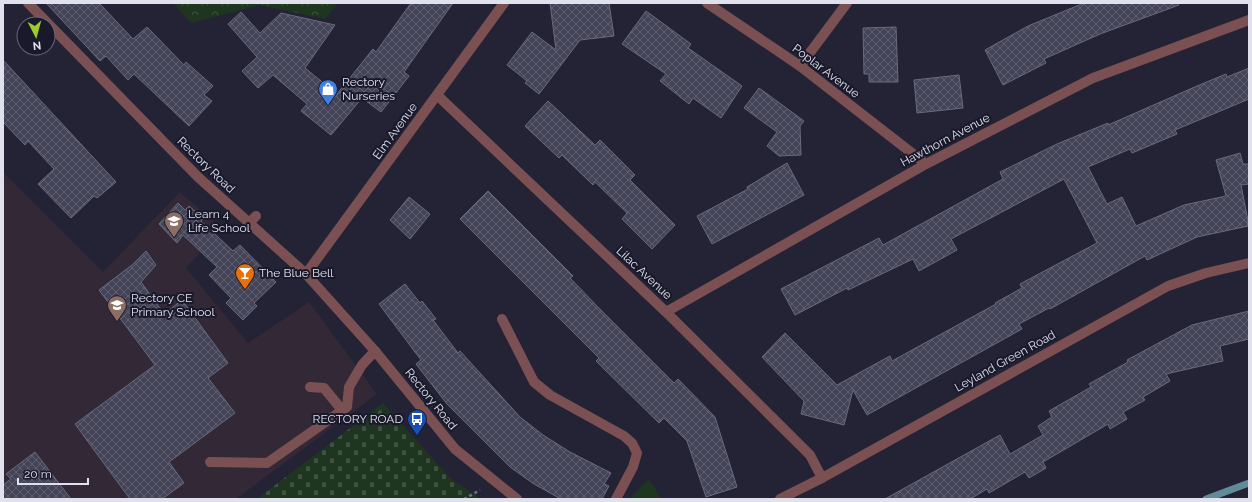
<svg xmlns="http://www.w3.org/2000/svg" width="1252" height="502" viewBox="0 0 1252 502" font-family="Raleway,sans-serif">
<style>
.education{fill:#332836}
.green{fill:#1e3520}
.cemetery{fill:url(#cemetery-stones)}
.park{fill:url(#park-crowns)}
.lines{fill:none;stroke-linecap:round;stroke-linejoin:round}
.stream{stroke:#618b98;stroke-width:7}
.building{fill:url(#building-cross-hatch);stroke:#696a7f}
.path{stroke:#717281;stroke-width:2.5;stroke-dasharray:3 3;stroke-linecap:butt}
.service{stroke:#7a5053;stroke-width:10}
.minor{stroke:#7a5053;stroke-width:10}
.tertiary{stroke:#7a5053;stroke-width:10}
.labels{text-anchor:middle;stroke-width:4;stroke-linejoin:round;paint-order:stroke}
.street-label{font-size:12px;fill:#e0e1ed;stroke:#19192b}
.poi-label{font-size:12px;fill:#e0e1ed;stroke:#19192b;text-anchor:start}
</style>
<defs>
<pattern id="cemetery-stones" width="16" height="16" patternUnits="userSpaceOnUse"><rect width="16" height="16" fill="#1e3520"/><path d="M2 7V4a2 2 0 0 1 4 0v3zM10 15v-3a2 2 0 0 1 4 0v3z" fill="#3e5241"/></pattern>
<pattern id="park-crowns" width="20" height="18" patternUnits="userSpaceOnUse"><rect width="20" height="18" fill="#1e3520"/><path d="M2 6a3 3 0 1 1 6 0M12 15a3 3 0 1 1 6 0" fill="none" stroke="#3e5241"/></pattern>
<pattern id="building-cross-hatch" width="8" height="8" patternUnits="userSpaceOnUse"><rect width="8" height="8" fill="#444458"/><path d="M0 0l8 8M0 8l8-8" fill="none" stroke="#5f5f70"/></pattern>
</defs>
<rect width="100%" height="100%" fill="#232335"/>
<path class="education" d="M 3,172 L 103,272 L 180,192 L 222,229 L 186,268 L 248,343 L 309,302 L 377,394 L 236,499 L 3,499 Z"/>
<path class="green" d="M 649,479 L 662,499 L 629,499 Z"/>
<path class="cemetery" d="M 383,403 L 450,478 L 481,499 L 257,499 Z"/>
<path class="park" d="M 173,3 L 338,3 L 325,19 L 260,5 L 191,23 Z"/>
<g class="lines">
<path class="stream" d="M 1206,499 L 1249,483"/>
</g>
<path class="building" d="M 46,3 L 99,3 L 133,39 L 147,27 L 184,65 L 186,62 L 213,86 L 204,95 L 212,101 L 189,126 L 134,74 L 128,80 L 106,56 L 100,61 Z
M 411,3 L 453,3 L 404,72 L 409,76 L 381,112 L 362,98 L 331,135 L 301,111 L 307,104 L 273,75 L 258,88 L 242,71 L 257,57 L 228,24 L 241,12 L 260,33 L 281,13 L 335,25 L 305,68 L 337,94 L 373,49 L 376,52 Z
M 550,3 L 609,3 L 614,36 L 580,40 L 539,94 L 525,83 L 527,81 L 507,65 L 532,32 L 556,50 Z
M 1084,3 L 1178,3 L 1179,5 L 1100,34 L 1044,59 L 1046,63 L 1003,85 L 985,50 L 1028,26 Z
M 646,11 L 691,44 L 688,48 L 742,86 L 721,118 L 693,98 L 689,104 L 660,81 L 666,74 L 622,44 Z
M 896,27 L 898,82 L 869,82 L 869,74 L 864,74 L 863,28 Z
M 3,60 L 116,182 L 97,198 L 94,196 L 71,218 L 38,184 L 54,169 L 28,141 L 25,145 L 3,122 Z
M 1249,68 L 1249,99 L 1175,130 L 1177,134 L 1132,153 L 1130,149 L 1088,167 L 1107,204 L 1122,197 L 1136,226 L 1184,205 L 1226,196 L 1216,160 L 1240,153 L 1243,164 L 1249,164 L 1249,184 L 1241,185 L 1248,221 L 1247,221 L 1248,226 L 1197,237 L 1147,260 L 1145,256 L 1050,309 L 1049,308 L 1019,324 L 1022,329 L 867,415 L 853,390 L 844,425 L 801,414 L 804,401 L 762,357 L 785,333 L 837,385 L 890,356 L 892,361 L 996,304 L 995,303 L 1022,288 L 1020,284 L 1097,243 L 1064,179 L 951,239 L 957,250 L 919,271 L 913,259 L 848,290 L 847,288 L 795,315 L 781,289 L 879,238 L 883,245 L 1003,179 L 1000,172 L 1057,144 L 1108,123 L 1108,125 L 1197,86 L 1226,74 L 1227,77 Z
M 959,75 L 963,108 L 917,113 L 914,80 Z
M 759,88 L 804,121 L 800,126 L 801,155 L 779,156 L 767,146 L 777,132 L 744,108 Z
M 548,101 L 595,145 L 600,140 L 635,175 L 630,180 L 675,225 L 652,249 L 622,219 L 627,213 L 595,182 L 593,185 L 562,155 L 559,158 L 525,126 Z
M 787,163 L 804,195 L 712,244 L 697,216 L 748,189 L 747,187 Z
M 488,191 L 573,276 L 570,278 L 598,307 L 674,383 L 678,379 L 715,417 L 737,487 L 706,497 L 687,441 L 664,418 L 659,423 L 596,361 L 599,358 L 460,219 Z
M 409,197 L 430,214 L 410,239 L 390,220 Z
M 178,203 L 185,210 L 189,206 L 203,218 L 201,221 L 233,251 L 240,245 L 276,282 L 254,303 L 257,306 L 243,320 L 226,303 L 231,298 L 209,275 L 217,267 L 183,235 L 177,243 L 159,224 Z
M 146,251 L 156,265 L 141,282 L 164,314 L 182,300 L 228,363 L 208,378 L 235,413 L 169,462 L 184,483 L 162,499 L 130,499 L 75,424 L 155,365 L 99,290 L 132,265 Z
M 405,284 L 420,303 L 422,301 L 436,319 L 433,320 L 458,353 L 460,351 L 520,417 L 543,435 L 570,452 L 611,473 L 604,484 L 609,486 L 602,499 L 561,499 L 534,484 L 510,467 L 447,404 L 416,364 L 421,360 L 379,304 Z
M 1249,311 L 1249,339 L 1220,346 L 1223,361 L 1166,374 L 1170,381 L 1143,397 L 1145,400 L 1123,412 L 1127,419 L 1110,429 L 1108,424 L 1043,462 L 1046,468 L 1029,478 L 1025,472 L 989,493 L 987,489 L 970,499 L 885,499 L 1000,435 L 1010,454 L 1043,435 L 1038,426 L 1052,417 L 1049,411 L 1091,387 L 1089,384 L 1128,362 L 1127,360 L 1192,325 Z
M 35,452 L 71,499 L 3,499 L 3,485 L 11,479 L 6,474 Z"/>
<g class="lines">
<path class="path" d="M 464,499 L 480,490"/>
<path class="service" d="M 249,223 L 256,216
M 502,319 L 534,382 L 550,395 L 624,436 L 632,443 L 637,453 L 633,467 L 616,499
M 310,387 L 324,388 L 342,410
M 210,462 L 267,463 L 347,407 L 349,387 L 362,365 L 375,351"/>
<path class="minor" d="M 707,3 L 800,66 L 926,164
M 800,66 L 847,3
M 437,95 L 666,312 L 810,455 L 822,478
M 306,274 L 504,3
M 666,312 L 926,164 L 1093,78 L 1249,20"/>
<path class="tertiary" d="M 28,3 L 198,177 L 306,274 L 375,351 L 455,449 L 517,499
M 780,499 L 822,478 L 1168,286 L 1206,273 L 1249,263"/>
</g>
<defs>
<symbol id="shop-pin" viewBox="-11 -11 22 30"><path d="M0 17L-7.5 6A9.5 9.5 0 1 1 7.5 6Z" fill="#3f7fe0" stroke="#19192b"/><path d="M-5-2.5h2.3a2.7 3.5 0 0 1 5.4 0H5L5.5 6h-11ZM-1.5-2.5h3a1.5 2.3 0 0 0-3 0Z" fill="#fff"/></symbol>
<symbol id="school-pin" viewBox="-11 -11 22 30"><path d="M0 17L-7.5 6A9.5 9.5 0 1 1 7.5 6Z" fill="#8d6e63" stroke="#19192b"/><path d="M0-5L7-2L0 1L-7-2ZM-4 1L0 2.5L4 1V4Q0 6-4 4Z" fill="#fff"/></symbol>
<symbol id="bar-pin" viewBox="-11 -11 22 30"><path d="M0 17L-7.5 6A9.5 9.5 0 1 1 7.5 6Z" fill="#e8710a" stroke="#19192b"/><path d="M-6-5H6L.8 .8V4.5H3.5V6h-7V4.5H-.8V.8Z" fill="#fff"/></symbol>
<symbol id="bus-pin" viewBox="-11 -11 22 30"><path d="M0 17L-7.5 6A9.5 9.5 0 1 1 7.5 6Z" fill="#1a4fb4" stroke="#19192b"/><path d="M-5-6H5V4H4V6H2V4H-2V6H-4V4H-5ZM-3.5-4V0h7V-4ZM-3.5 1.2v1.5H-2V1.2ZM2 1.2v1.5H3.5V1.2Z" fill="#fff"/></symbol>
</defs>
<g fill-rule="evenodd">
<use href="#shop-pin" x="317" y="78" width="22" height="30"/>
<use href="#school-pin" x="163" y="210" width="22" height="30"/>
<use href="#bar-pin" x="234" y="262" width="22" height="30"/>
<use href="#school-pin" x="106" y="294" width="22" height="30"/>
<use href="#bus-pin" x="406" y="408" width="22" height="30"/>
</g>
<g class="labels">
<g class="street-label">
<text transform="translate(826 71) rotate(37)" y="4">Poplar Avenue</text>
<text transform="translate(395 131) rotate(-54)" y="4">Elm Avenue</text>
<text transform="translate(945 140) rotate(-28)" y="4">Hawthorn Avenue</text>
<text transform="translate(206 165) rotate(44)" y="4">Rectory Road</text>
<text transform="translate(644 273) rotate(43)" y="4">Lilac Avenue</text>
<text transform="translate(1005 361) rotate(-29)" y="4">Leyland Green Road</text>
<text transform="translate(431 399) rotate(51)" y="4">Rectory Road</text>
</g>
<g class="poi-label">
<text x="342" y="86">Rectory<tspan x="342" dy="14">Nurseries</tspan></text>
<text x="188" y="218">Learn 4<tspan x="188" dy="14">Life School</tspan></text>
<text x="259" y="277">The Blue Bell</text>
<text x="131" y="302">Rectory CE<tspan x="131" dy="14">Primary School</tspan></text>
<text x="403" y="423" text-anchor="end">RECTORY ROAD</text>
</g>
</g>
<rect width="1252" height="502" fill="none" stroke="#e0e1ed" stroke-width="8"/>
<g transform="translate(36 36) rotate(174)"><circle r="19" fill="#19192b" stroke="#696979"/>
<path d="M0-3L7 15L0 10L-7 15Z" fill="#9dca2f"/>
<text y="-6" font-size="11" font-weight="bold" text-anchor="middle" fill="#e0e1ed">N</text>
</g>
<path d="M18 478v6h70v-6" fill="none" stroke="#e0e1ed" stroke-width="2"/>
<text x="24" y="478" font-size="12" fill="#e0e1ed" stroke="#19192b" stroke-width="3" paint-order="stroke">20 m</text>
</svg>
